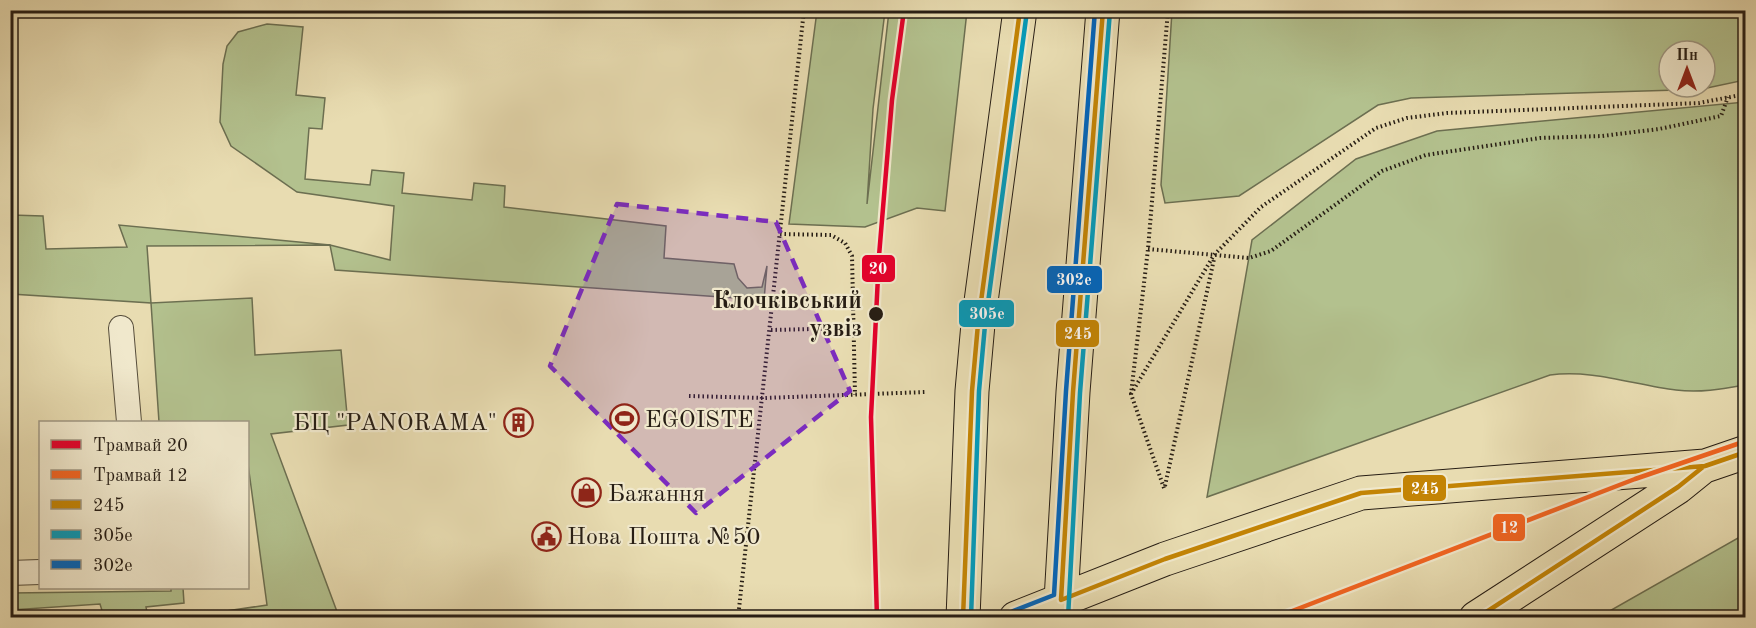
<svg xmlns="http://www.w3.org/2000/svg" width="1756" height="628" viewBox="0 0 1756 628" font-family="'Old Standard TT',serif">
<style>
.green{fill:#b3c18e;stroke:#6c6f51;stroke-width:1.5;fill-rule:evenodd}
.lines{fill:none;stroke-linecap:round;stroke-linejoin:round}
.lane-casing{stroke:#564d3b;stroke-width:26}
.primary-casing{stroke:#261d14;stroke-width:35}
.path{stroke:#261d14;stroke-width:4;stroke-dasharray:1.5 3;stroke-linecap:butt}
.lane{stroke:#f0e8cc;stroke-width:24}
.primary{stroke:#e8dcb1;stroke-width:33}
.bus-1-casing{stroke:#f0e8cc;stroke-width:9}
.bus-2-casing{stroke:#f0e8cc;stroke-width:9}
.bus-3-casing{stroke:#f0e8cc;stroke-width:9}
.bus-1{stroke:#c38405;stroke-width:4.5}
.bus-2{stroke:#049bbb;stroke-width:4.5}
.bus-3{stroke:#0065bd;stroke-width:4.5}
.tram-1-casing{stroke:#f0e8cc;stroke-width:9}
.tram-2-casing{stroke:#f0e8cc;stroke-width:9}
.tram-1{stroke:#e4002b;stroke-width:4.5}
.tram-2{stroke:#f26522;stroke-width:4.5}
.marked{fill:#7b2cbf;fill-opacity:0.2;stroke:#7b2cbf;stroke-width:4.5;stroke-dasharray:12 8;stroke-linejoin:round}
.stop-dot{fill:#261d14;stroke:#f0e8cc;stroke-width:2}
.labels{text-anchor:middle;stroke-width:4.5;stroke-linejoin:round;paint-order:stroke}
.stop-label{font-size:24px;font-weight:bold;fill:#261d14;stroke:#f0e8cc;text-anchor:end}
.poi-label{font-size:24px;fill:#261d14;stroke:#f0e8cc;text-anchor:start}
.line-badge{stroke:#f0e8cc;stroke-width:2}
.badge-label{font-size:16px;text-anchor:middle;font-weight:bold;fill:#fff}
</style>
<rect width="100%" height="100%" fill="#e8dcb1"/>
<filter id="stains"><feTurbulence type="fractalNoise" baseFrequency=".00333" numOctaves="4"/><feColorMatrix values="0 0 0 0 .2 0 0 0 0 .09 0 0 0 0 .02 0 0 0 .5 -.17"/></filter>
<radialGradient id="worn" r=".72"><stop offset=".6" stop-color="#630" stop-opacity="0"/><stop offset="1" stop-color="#630" stop-opacity=".3"/></radialGradient>
<path class="green" d="M 817,11 L 885,11 L 873,109 L 867,204 L 889,11 L 967,11 L 945,211 L 917,208 L 865,227 L 789,224 Z
M 1172,11 L 1745,11 L 1745,80 L 1707,88 L 1678,90 L 1411,98 L 1378,105 L 1239,196 L 1165,203 L 1161,185 ZM 1669,51 L 1705,51 L 1705,87 L 1669,87 Z
M 267,24 L 303,27 L 296,95 L 325,98 L 322,129 L 309,128 L 305,179 L 370,185 L 372,170 L 404,173 L 402,193 L 472,200 L 474,183 L 505,186 L 504,207 L 666,226 L 664,258 L 734,264 L 738,278 L 747,288 L 762,287 L 767,266 L 764,300 L 335,270 L 330,245 L 147,246 L 151,303 L 252,298 L 255,355 L 341,350 L 348,425 L 271,434 L 339,617 L 186,617 L 267,605 L 248,464 L 248,422 L 159,422 L 151,303 L 11,294 L 11,215 L 43,216 L 46,249 L 127,247 L 119,225 L 330,245 L 390,260 L 394,206 L 297,192 L 231,146 L 220,122 L 223,64 L 227,46 L 238,32 Z
M 1745,102 L 1745,385 C 1722,389 1700,393 1676,390 C 1635,385 1591,369 1550,375 L 1207,497 L 1252,240 L 1356,159 L 1437,131 Z
M 1745,534 L 1745,617 L 1599,617 Z
M 171,588 L 183,588 L 184,603 L 146,607 L 148,617 L 104,617 L 100,604 L 11,610 L 11,593 L 171,591 Z"/>
<g class="lines">
<defs>
<path id="lane" d="M 121,328 L 129,422
M 10,573 L 40,572"/>
<path id="primary" d="M 963,618 L 972,391 L 978,324 L 1020,10
M 1016,618 L 1165,559 L 1361,493 L 1705,466 L 1746,452
M 1060,618 L 1073,392 L 1103,10
M 1476,618 L 1678,487 L 1704,466"/>
</defs>
<use href="#lane" class="lane-casing"/>
<use href="#primary" class="primary-casing"/>
<path class="path" d="M 780,234 L 831,235 L 845,243 L 852,256 L 855,395
M 1148,249 L 1249,258 L 1271,251 L 1382,171 L 1426,155 L 1540,138 L 1602,136 L 1659,129 L 1721,116 L 1728,97
M 771,330 L 854,328
M 1131,394 L 1214,255 L 1261,207 L 1376,128 L 1407,118 L 1447,113 L 1699,103 L 1746,94
M 689,396 L 764,398 L 926,392
M 1165,486 L 1214,259
M 1164,488 L 1131,394 L 1148,249 L 1168,10
M 738,618 L 804,10"/>
<use href="#lane" class="lane"/>
<use href="#primary" class="primary"/>
<defs>
<path id="bus-1" d="M 1103,10 L 1073,392 L 1061,600 L 1165,559 L 1361,493 L 1705,466 L 1746,452
M 963,618 L 972,391 L 978,324 L 1020,10
M 1477,618 L 1678,487 L 1703,467"/>
<path id="bus-2" d="M 971,618 L 979,391 L 985,325 L 1027,11
M 1068,618 L 1080,393 L 1110,11"/>
<path id="bus-3" d="M 1013,611 L 1054,595 L 1066,391 L 1095,10"/>
</defs>
<use href="#bus-1" class="bus-1-casing"/>
<use href="#bus-2" class="bus-2-casing"/>
<use href="#bus-3" class="bus-3-casing"/>
<use href="#bus-1" class="bus-1"/>
<use href="#bus-2" class="bus-2"/>
<use href="#bus-3" class="bus-3"/>
<defs>
<path id="tram-1" d="M 877,618 L 871,417 L 879,256 L 892,100 L 904,10"/>
<path id="tram-2" d="M 1274,618 L 1635,479 L 1746,441"/>
</defs>
<use href="#tram-1" class="tram-1-casing"/>
<use href="#tram-2" class="tram-2-casing"/>
<use href="#tram-1" class="tram-1"/>
<use href="#tram-2" class="tram-2"/>
</g>
<path class="marked" d="M 617,204 L 776,222 L 850,391 L 696,513 L 550,366 Z"/>
<defs>
<symbol id="stadium-ring" viewBox="-11 -11 22 22"><circle r="9.5" fill="#f0e8cc" stroke="#8f2418" stroke-width="1.5"/><path d="M0-5a6.5 5 0 1 0 0 10a6.5 5 0 1 0 0-10ZM-3.5-1.8h7v3.6h-7Z" fill="#8f2418"/></symbol>
<symbol id="building-ring" viewBox="-11 -11 22 22"><circle r="9.5" fill="#f0e8cc" stroke="#8f2418" stroke-width="1.5"/><path d="M-4-6H4V6H1V3H-1V6H-4ZM-2.5-4.3h1.7v1.8h-1.7ZM.8-4.3h1.7v1.8H.8ZM-2.5-1h1.7V.8h-1.7ZM.8-1h1.7V.8H.8Z" fill="#8f2418"/></symbol>
<symbol id="shop-ring" viewBox="-11 -11 22 22"><circle r="9.5" fill="#f0e8cc" stroke="#8f2418" stroke-width="1.5"/><path d="M-5-2.5h2.3a2.7 3.5 0 0 1 5.4 0H5L5.5 6h-11ZM-1.5-2.5h3a1.5 2.3 0 0 0-3 0Z" fill="#8f2418"/></symbol>
<symbol id="civic-ring" viewBox="-11 -11 22 22"><circle r="9.5" fill="#f0e8cc" stroke="#8f2418" stroke-width="1.5"/><path d="M-.6-6.5H3V-4.5H.6V-3L4-1V1h2V6H-6V1h2V-1L-.6-3ZM-1.2 2.5V6h2.4V2.5Z" fill="#8f2418"/></symbol>
</defs>
<g fill-rule="evenodd">
<use href="#stadium-ring" x="608" y="402" width="33" height="33"/>
<use href="#building-ring" x="502" y="406" width="33" height="33"/>
<use href="#shop-ring" x="570" y="476" width="33" height="33"/>
<use href="#civic-ring" x="530" y="520" width="33" height="33"/>
</g>
<circle class="stop-dot" cx="876" cy="314" r="8"/>
<g class="labels">
<g class="stop-label">
<text x="862" y="308">Клочківський<tspan x="862" dy="28">узвіз</tspan></text>
</g>
<g class="poi-label">
<text x="645" y="427">EGOISTE</text>
<text x="497" y="430" text-anchor="end">БЦ "PANORAMA"</text>
<text x="608" y="501">Бажання</text>
<text x="567" y="544">Нова Пошта №50</text>
</g>
</g>
<g class="line-badge">
<rect x="861" y="254" width="35" height="29" rx="6" fill="#e4002b"/>
<rect x="1046" y="265" width="57" height="29" rx="6" fill="#0065bd"/>
<rect x="958" y="299" width="57" height="29" rx="6" fill="#049bbb"/>
<rect x="1055" y="319" width="45" height="29" rx="6" fill="#c38405"/>
<rect x="1402" y="474" width="45" height="28" rx="6" fill="#c38405"/>
<rect x="1492" y="513" width="34" height="29" rx="6" fill="#f26522"/>
</g>
<g class="badge-label">
<text x="878" y="274">20</text>
<text x="1074" y="285">302е</text>
<text x="987" y="319">305e</text>
<text x="1078" y="339">245</text>
<text x="1425" y="494">245</text>
<text x="1509" y="533">12</text>
</g>
<rect width="1756" height="628" fill="none" stroke="#e8dcb1" stroke-width="36"/>
<rect x="12" y="12" width="1732" height="604" fill="none" stroke="#261d14" stroke-width="3"/>
<rect x="18" y="18" width="1720" height="592" fill="none" stroke="#261d14" stroke-width="1.5"/>
<rect x="39" y="421" width="210" height="168" fill="#f0e8cc" stroke="#9f9782" stroke-width="1.5"/>
<rect x="51" y="440" width="30" height="9" fill="#e4002b" stroke="#9f9782" stroke-width="1.5"/>
<text x="93" y="451" font-size="18" fill="#261d14">Трамвай 20</text>
<rect x="51" y="470" width="30" height="9" fill="#f26522" stroke="#9f9782" stroke-width="1.5"/>
<text x="93" y="481" font-size="18" fill="#261d14">Трамвай 12</text>
<rect x="51" y="500" width="30" height="9" fill="#c38405" stroke="#9f9782" stroke-width="1.5"/>
<text x="93" y="511" font-size="18" fill="#261d14">245</text>
<rect x="51" y="530" width="30" height="9" fill="#049bbb" stroke="#9f9782" stroke-width="1.5"/>
<text x="93" y="541" font-size="18" fill="#261d14">305e</text>
<rect x="51" y="560" width="30" height="9" fill="#0065bd" stroke="#9f9782" stroke-width="1.5"/>
<text x="93" y="571" font-size="18" fill="#261d14">302е</text>
<g transform="translate(1687 69)"><circle r="28" fill="#f0e8cc" stroke="#9f9782" stroke-width="1.5"/>
<path d="M0-4.5L10 22L0 15L-10 22Z" fill="#8f2418"/>
<text y="-9" font-size="16" font-weight="bold" text-anchor="middle" fill="#261d14">Пн</text>
</g>
<rect width="100%" height="100%" filter="url(#stains)"/>
<rect width="100%" height="100%" fill="url(#worn)"/>
</svg>
